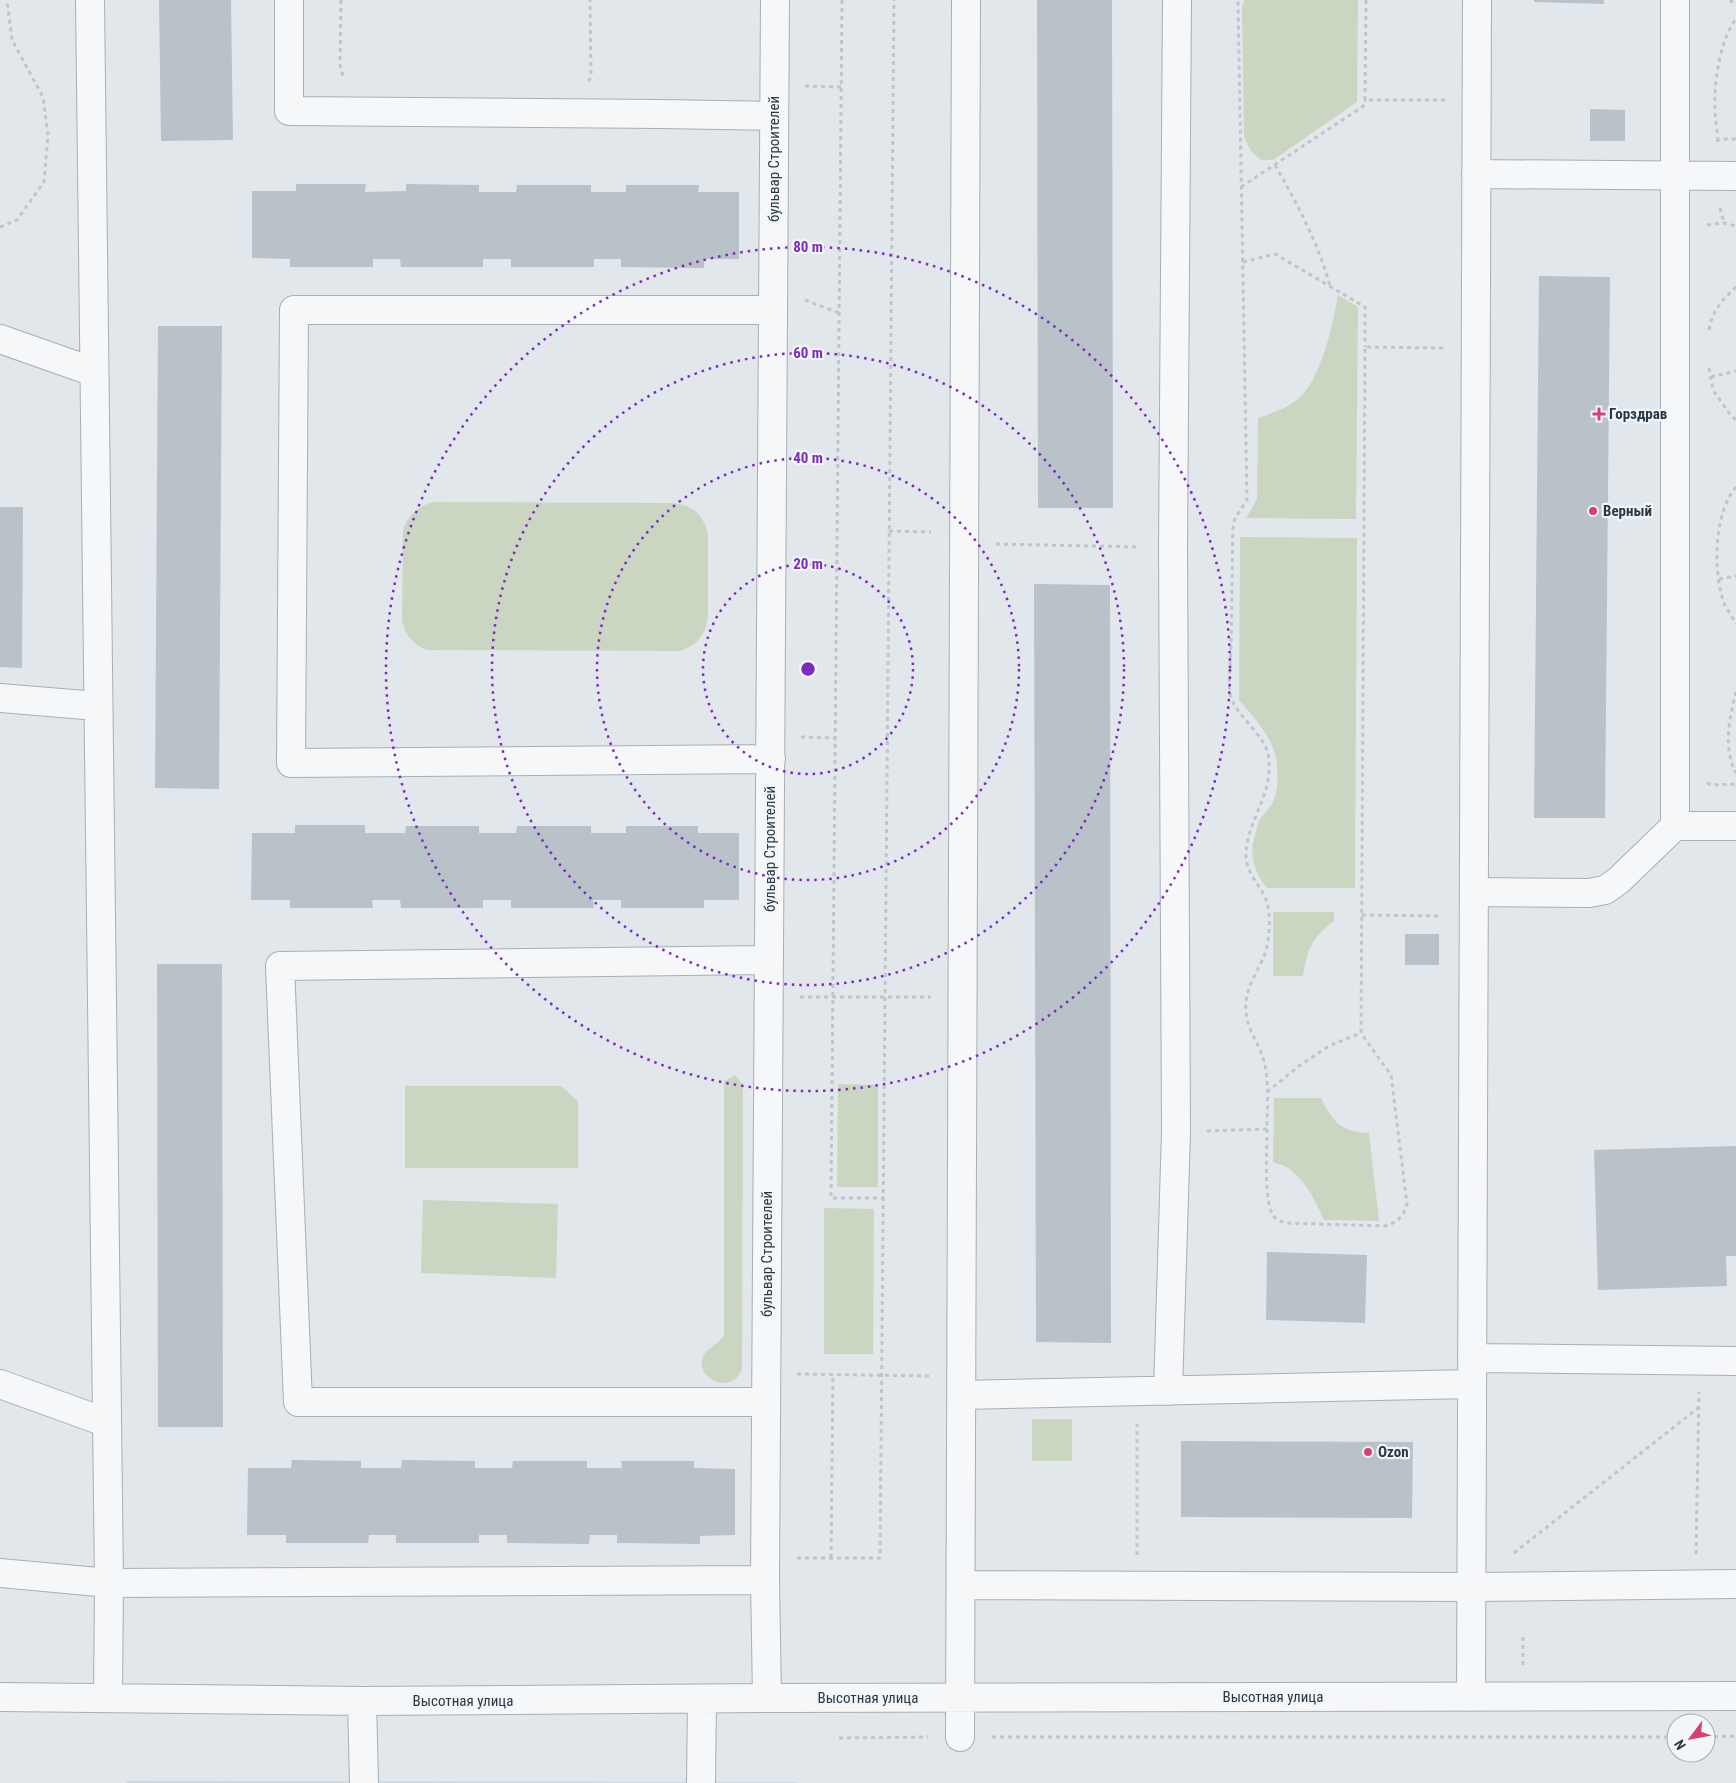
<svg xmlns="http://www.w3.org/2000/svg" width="1736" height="1783" viewBox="0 0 1736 1783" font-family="'Roboto Condensed',sans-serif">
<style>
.built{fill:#d0d7dd}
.green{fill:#cbd6c2}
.building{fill:#b9c1c9}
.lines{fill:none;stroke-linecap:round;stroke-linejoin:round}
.minor-casing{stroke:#a7afb6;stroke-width:30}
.path{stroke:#c0c5ca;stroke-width:3;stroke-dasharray:4 4;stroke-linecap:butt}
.minor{stroke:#f5f7f9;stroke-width:28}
.ring{fill:none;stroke:#7b2cbf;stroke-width:2.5;stroke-dasharray:2.5 5}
.poi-dot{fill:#d64171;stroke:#f2f6f8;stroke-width:2}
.labels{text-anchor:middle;stroke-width:4.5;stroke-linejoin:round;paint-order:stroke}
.street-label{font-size:15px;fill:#293844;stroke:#f2f6f8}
.poi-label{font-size:15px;font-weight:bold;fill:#293844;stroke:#f2f6f8;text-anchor:start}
.centre{fill:#7b2cbf;stroke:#f2f6f8;stroke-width:2.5}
.ring-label{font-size:15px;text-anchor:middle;font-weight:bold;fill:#7b2cbf;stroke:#f2f6f8;stroke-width:4.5;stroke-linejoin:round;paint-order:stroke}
</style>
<rect width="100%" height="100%" fill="#e2e7eb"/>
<path class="built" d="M 127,1781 L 797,1782 L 797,1783 L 127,1783 Z"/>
<path class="green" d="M 1244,0 L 1358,0 L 1357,102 L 1273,160 L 1261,160 L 1251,151 L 1244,137 L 1242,8 Z
M 1338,295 L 1358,307 L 1356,519 L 1246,518 L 1257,499 L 1258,418 C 1272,413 1285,409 1297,400 C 1321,380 1333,325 1338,295 Z
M 433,502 L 673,503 C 693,505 704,515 708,535 L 708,616 C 706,635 697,646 679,651 L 427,650 C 413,645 406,636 402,621 L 403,530 C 409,514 417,507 433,502 Z
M 1240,537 L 1357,538 L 1355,888 L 1267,888 C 1254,872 1249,855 1255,835 C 1256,830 1257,825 1259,821 C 1263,814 1270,809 1273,802 C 1278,791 1278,777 1277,765 C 1275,739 1255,719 1239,700 Z
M 1273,912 L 1334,912 L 1334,921 C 1312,937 1307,950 1303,976 L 1273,976 Z
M 735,1075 L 743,1085 L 742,1369 C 733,1394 699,1381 702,1361 C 704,1347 719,1346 724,1335 L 724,1081 Z
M 838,1084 L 878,1085 L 878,1187 L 837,1187 Z
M 405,1086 L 561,1086 L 578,1101 L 578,1168 L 405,1168 Z
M 1274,1098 L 1321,1098 C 1333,1122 1341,1132 1369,1133 L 1379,1221 L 1324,1220 C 1316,1202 1307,1183 1291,1170 C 1286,1166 1279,1164 1273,1162 Z
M 423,1200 L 558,1204 L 556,1278 L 421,1273 Z
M 824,1208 L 874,1209 L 873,1354 L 824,1354 Z
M 1032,1419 L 1072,1419 L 1072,1461 L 1032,1461 Z"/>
<path class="building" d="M 159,0 L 231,0 L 233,140 L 161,141 Z
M 1037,0 L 1112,0 L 1113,508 L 1038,508 Z
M 1534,0 L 1604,0 L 1604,4 L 1534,2 Z
M 1590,109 L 1625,110 L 1625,141 L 1590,141 Z
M 296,184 L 366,184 L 365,192 L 406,191 L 406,184 L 479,185 L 479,192 L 516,192 L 517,185 L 591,185 L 591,192 L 626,192 L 626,185 L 699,185 L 698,192 L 739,192 L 739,259 L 704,259 L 704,268 L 621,267 L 621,259 L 594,259 L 594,267 L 511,267 L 511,259 L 483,259 L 483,267 L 401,267 L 400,259 L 373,259 L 373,267 L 290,267 L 290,259 L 252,258 L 252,191 L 296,191 Z
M 1539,276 L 1610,277 L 1605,818 L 1534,818 Z
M 158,326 L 222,326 L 219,789 L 155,788 Z
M 0,507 L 23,507 L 22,668 L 0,667 Z
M 1034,584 L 1110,585 L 1111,1343 L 1036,1342 Z
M 295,825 L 365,825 L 365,833 L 405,833 L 406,826 L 479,826 L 479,833 L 516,833 L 517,826 L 591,826 L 591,833 L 626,833 L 626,826 L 698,826 L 698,833 L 739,833 L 739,900 L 704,900 L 704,908 L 621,908 L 621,900 L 593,900 L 594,908 L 511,908 L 511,900 L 483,900 L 483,908 L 401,908 L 400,900 L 372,900 L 373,908 L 290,908 L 290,900 L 251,900 L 252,833 L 295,833 Z
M 1405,934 L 1439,934 L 1439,965 L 1405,965 Z
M 157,964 L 222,964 L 223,1427 L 158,1427 Z
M 1736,1146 L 1736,1256 L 1726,1256 L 1727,1286 L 1598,1290 L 1594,1150 Z
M 1267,1252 L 1367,1255 L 1365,1323 L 1266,1320 Z
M 1181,1441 L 1413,1442 L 1412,1518 L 1181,1517 Z
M 292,1460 L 361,1461 L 361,1468 L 401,1468 L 402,1460 L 475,1461 L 475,1468 L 512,1468 L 513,1461 L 587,1461 L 587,1468 L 622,1468 L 621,1461 L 694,1461 L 694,1468 L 735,1469 L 735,1535 L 700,1536 L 700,1544 L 617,1543 L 617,1535 L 590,1535 L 589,1544 L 507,1543 L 507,1535 L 479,1535 L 479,1543 L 396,1543 L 396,1535 L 369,1535 L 368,1543 L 286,1543 L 286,1535 L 247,1535 L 248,1468 L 291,1468 Z"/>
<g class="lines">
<defs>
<path id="minor" d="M 90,0 L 109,1583 L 108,1698
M 289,0 L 289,111 L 660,114 L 774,116
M 1476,174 L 1736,176
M 0,339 L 94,372
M 0,698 L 97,706
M 771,759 L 291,763 L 294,310 L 773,310
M 1675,826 L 1675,0
M 1474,892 L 1589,893 L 1605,890 L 1618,881 L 1675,826 L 1736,826
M 1472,1358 L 1736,1361
M 0,1384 L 105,1422
M 1168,1391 L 1176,1132 L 1173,548 L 1177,0
M 962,1395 L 1472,1384
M 766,1402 L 298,1402 L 280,966 L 769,960
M 0,1573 L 109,1583 L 765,1580
M 961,1585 L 1472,1587 L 1736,1584
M 0,1697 L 362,1701 L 767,1698 L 1736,1696
M 1471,1697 L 1477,0
M 767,1698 L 765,1580 L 775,0
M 362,1701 L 364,1783
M 960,1737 L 966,0
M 701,1783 L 702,1699"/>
</defs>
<use href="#minor" class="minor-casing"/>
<path class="path" d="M 341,0 L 340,65 L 344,79
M 842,0 L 831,1198 L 884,1198
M 1366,0 L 1365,100 L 1445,100
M 1730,0 L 1736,5
M 588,81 L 591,77 L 590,0
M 805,86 L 841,87
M 1716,141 L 1723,139 L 1736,139
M 1718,141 C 1717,127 1714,112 1715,97 C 1715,75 1722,36 1736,19
M 1275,165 C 1297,203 1318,243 1330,286
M 1241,187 L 1365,105 L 1365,100
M 1720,208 L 1724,223
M 1707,225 L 1724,223 L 1736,226
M 0,227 L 17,220 L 44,182 L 48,135 L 43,97 L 12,40 L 7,0
M 1243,262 L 1275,254 L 1365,307 L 1365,347
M 805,300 L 839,313
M 1709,330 C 1712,311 1723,299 1736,287
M 1709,368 L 1713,390 L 1729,413 L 1736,420
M 1711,377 L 1736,371
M 1736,487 C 1714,513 1713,569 1723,600 C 1725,608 1732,616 1736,624
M 889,531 L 931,532
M 996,544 L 1140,547
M 1719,579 L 1736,576
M 1736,692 C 1729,719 1723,748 1736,773
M 801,737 L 835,738
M 1707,783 L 1711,785 L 1736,784
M 1362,915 L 1441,916
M 800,997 L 931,997
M 1267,1092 L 1299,1066 L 1329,1046 L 1361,1033 L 1365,347 L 1445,348
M 1267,1129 C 1267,1149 1264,1194 1271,1211 C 1273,1218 1278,1220 1285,1223 L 1385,1226 C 1398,1222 1403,1217 1407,1204 L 1391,1075 L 1361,1033
M 1207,1131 L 1267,1129 C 1267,1106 1270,1080 1263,1058 C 1258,1042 1247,1029 1246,1012 C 1244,992 1254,977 1263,959 C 1269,946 1271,921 1268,907 C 1265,888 1246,876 1246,856 C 1246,819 1275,796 1268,754 C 1264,734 1234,714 1230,694 C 1228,682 1231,657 1231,645 C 1232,606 1232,567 1233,528 L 1235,518 L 1247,500 L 1238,0
M 797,1374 L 929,1376
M 1514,1553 L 1698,1408
M 1696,1554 L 1699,1392
M 1137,1555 L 1137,1424
M 797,1558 L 880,1558 L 894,0
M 831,1558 L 833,1374
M 1523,1665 L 1523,1636
M 992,1737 L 1676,1737
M 1706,1737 L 1736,1736
M 839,1738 L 928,1737"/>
<use href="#minor" class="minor"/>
</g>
<g class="ring">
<circle cx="808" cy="669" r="105"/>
<circle cx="808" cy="669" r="211"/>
<circle cx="808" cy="669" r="316"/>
<circle cx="808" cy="669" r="422"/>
</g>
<g class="poi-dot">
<path d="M1596.5 406.5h5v5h5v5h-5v5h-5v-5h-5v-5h5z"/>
<circle cx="1593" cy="511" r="5"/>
<circle cx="1368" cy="1452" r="5"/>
</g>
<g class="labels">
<g class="street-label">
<text transform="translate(774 159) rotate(-90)" y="5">бульвар Строителей</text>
<text transform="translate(770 849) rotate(-90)" y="5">бульвар Строителей</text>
<text transform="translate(767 1254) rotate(-90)" y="5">бульвар Строителей</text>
<text x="1273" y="1702">Высотная улица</text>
<text x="868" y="1703">Высотная улица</text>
<text x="463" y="1706">Высотная улица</text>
</g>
<g class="poi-label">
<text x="1609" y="419">Горздрав</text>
<text x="1603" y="516">Верный</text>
<text x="1378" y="1457">Ozon</text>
</g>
</g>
<circle cx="808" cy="669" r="8" class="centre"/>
<g class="ring-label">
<text x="808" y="252">80 m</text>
<text x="808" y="358">60 m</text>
<text x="808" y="463">40 m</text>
<text x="808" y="569">20 m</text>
</g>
<g transform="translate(1691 1738) rotate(238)"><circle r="24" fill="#f2f6f8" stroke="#a2aab0"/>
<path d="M0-4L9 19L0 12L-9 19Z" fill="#d64171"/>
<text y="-8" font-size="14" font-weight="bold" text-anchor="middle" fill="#293844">N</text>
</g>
</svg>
